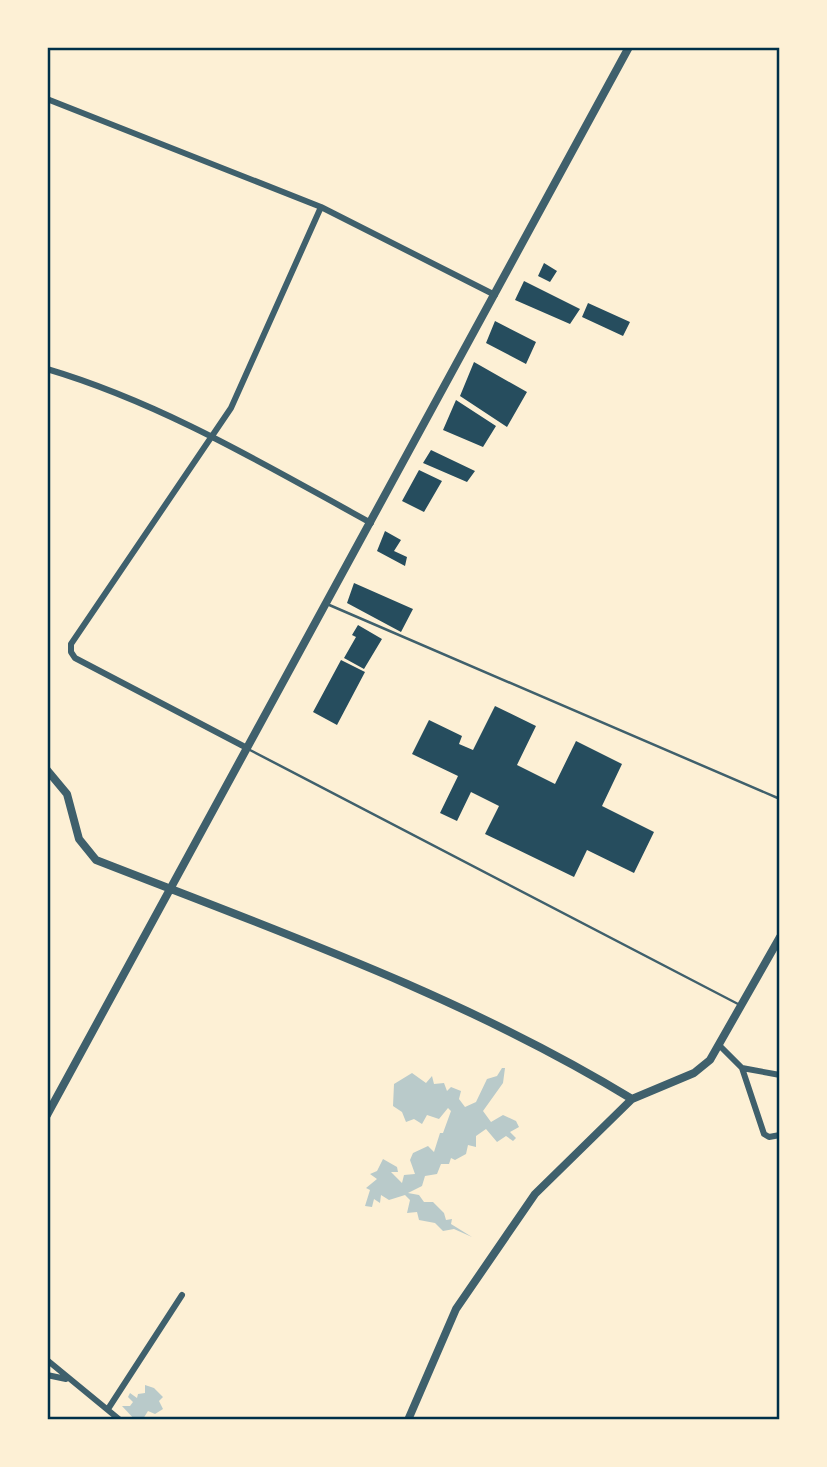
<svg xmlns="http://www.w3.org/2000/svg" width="827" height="1467" viewBox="0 0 827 1467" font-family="'Libre Baskerville',serif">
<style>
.green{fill:#b9caca}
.building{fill:#264d5e}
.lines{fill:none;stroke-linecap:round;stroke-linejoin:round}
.service{stroke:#3f606c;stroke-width:2.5}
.minor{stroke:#3f606c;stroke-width:6}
.tertiary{stroke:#3f606c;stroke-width:8}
.neatline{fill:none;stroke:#003049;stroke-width:2.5}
</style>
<rect width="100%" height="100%" fill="#fdf0d5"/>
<path class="green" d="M 502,1068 L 505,1068 L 503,1083 L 483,1111 L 491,1122 L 503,1115 L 516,1121 L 519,1127 L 510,1132 L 516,1138 L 513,1141 L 506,1136 L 497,1142 L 486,1129 L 476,1136 L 476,1147 L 468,1145 L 466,1154 L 455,1160 L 451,1158 L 449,1164 L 441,1164 L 437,1174 L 425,1176 L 422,1186 L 408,1193 L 419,1195 L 424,1202 L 433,1202 L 444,1213 L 446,1220 L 452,1219 L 451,1224 L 472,1237 L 454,1229 L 443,1231 L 435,1223 L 419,1220 L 417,1212 L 407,1213 L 410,1200 L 405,1195 L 389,1200 L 381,1195 L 380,1203 L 374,1199 L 372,1207 L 365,1206 L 370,1190 L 366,1188 L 377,1179 L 370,1174 L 377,1171 L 383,1159 L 397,1167 L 398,1172 L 391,1172 L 402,1183 L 404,1175 L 415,1174 L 410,1160 L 413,1153 L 428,1146 L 434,1152 L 440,1133 L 443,1133 L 451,1111 L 448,1108 L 439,1119 L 427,1115 L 422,1124 L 414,1119 L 406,1122 L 402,1112 L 393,1106 L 394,1084 L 412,1073 L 426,1083 L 432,1076 L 434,1084 L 444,1083 L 447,1091 L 451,1087 L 461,1091 L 459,1099 L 465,1107 L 476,1102 L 487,1079 L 497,1076 Z
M 145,1385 L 154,1388 L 163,1397 L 159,1401 L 163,1409 L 155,1414 L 148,1411 L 143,1419 L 135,1420 L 122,1406 L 130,1406 L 133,1402 L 128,1397 L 130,1393 L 137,1398 L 138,1394 L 145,1393 Z"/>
<path class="building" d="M 544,263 L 557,271 L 550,282 L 538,276 Z
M 524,281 L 580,309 L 570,324 L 515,300 Z
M 588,303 L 630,322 L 623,336 L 582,317 Z
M 495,321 L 536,342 L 526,364 L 486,343 Z
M 474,362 L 527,392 L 507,427 L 460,396 Z
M 456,400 L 496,426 L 483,447 L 443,430 Z
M 431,450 L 475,471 L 467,482 L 423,463 Z
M 419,470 L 442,481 L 424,512 L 402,501 Z
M 385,531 L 401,540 L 394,551 L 407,557 L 405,566 L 377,551 Z
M 354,583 L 413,609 L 401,632 L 347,603 Z
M 358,625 L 382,639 L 364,669 L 344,658 L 356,637 L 352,635 Z
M 341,660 L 365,672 L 337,725 L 313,712 Z
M 495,706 L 536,726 L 517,765 L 555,784 L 576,741 L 622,764 L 602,806 L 654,832 L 634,873 L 587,850 L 574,877 L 485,834 L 499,806 L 471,792 L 457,821 L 440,813 L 458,776 L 412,754 L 429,720 L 462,736 L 459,744 L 473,750 Z"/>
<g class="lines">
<path class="service" d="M 327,604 L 780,799
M 250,750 L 738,1004"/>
<path class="minor" d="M 47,99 L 321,207 L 495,295
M 47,369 C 162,403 267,466 371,523
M 247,748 L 75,658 L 71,652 L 71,644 L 231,408 L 321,207
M 719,1045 L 742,1068 L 780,1075
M 742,1068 L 764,1134 L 769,1137 L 780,1135
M 47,1360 L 120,1420
M 47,1375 L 66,1379
M 108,1409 L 182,1295"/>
<path class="tertiary" d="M 47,770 L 67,794 L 79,839 L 96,860 C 278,931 465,997 632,1099
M 47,1115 L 629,47
M 408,1420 L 456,1309 L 535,1194 L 632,1099 L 694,1073 L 710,1060 L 780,937"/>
</g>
<rect width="827" height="1467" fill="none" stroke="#fdf0d5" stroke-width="98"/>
<rect x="49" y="49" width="729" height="1369" class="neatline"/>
</svg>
